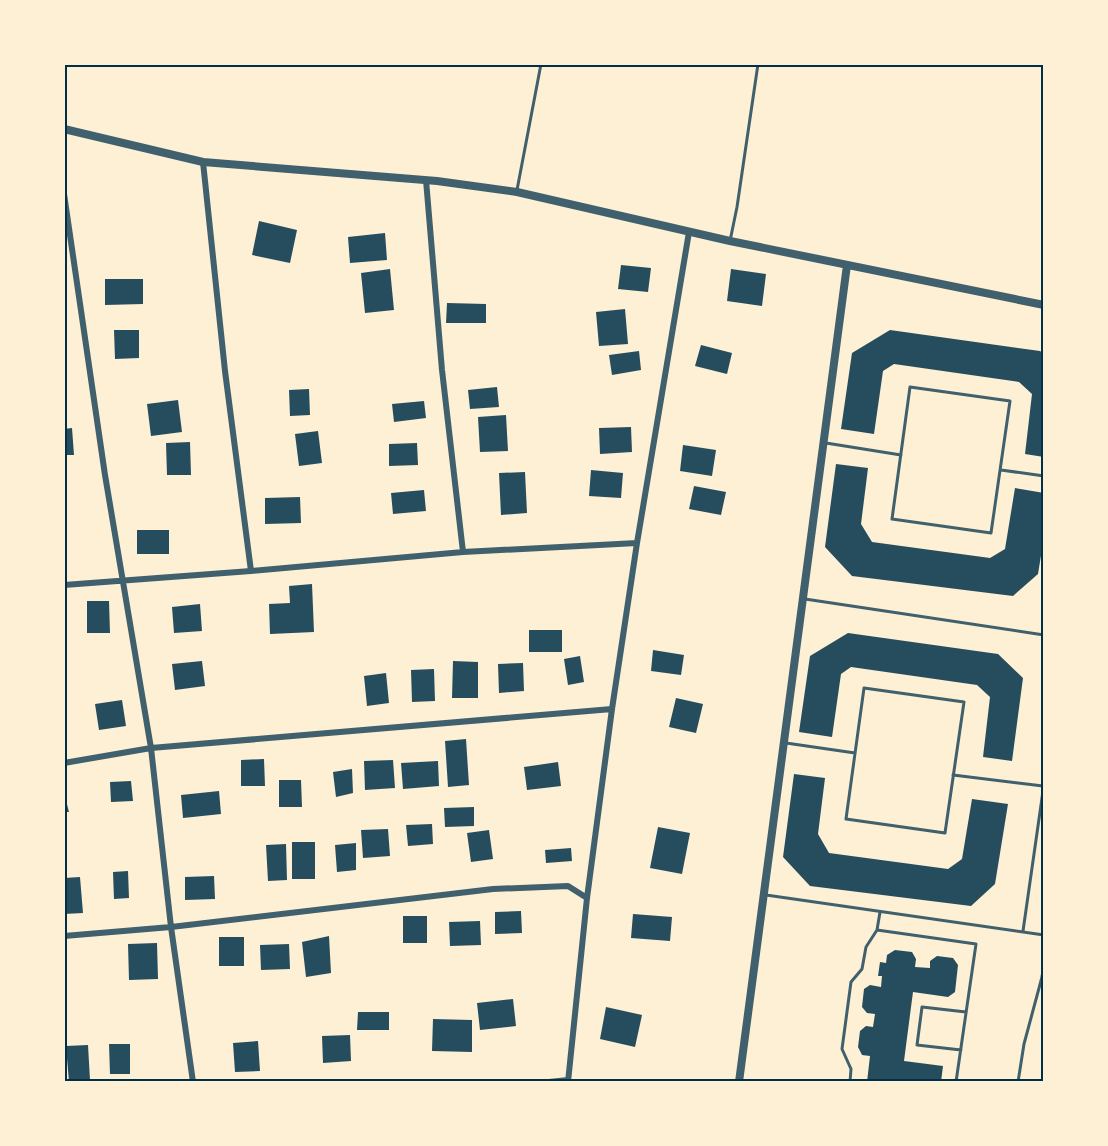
<svg xmlns="http://www.w3.org/2000/svg" width="1108" height="1146" viewBox="0 0 1108 1146" font-family="Inter,sans-serif">
<style>
.building{fill:#264d5e}
.lines{fill:none;stroke-linecap:round;stroke-linejoin:round}
.service{stroke:#3f606c;stroke-width:3}
.minor{stroke:#3f606c;stroke-width:6}
.tertiary{stroke:#3f606c;stroke-width:8}
.neatline{fill:none;stroke:#003049;stroke-width:2}
</style>
<rect width="100%" height="100%" fill="#fdf0d5"/>
<path class="building" d="M 259,221 L 297,230 L 290,263 L 252,255 Z
M 385,233 L 387,260 L 350,263 L 348,237 Z
M 621,265 L 651,268 L 648,292 L 618,289 Z
M 390,269 L 394,310 L 365,313 L 361,273 Z
M 731,269 L 766,274 L 762,306 L 727,301 Z
M 105,279 L 143,279 L 143,304 L 105,305 Z
M 447,303 L 486,304 L 486,323 L 446,323 Z
M 625,309 L 628,344 L 599,346 L 596,312 Z
M 114,330 L 139,330 L 139,358 L 115,359 Z
M 890,330 L 1040,351 L 1044,354 L 1044,457 L 1025,454 L 1032,394 L 1019,382 L 894,364 L 883,371 L 874,434 L 841,429 L 852,353 Z
M 701,345 L 732,353 L 727,374 L 695,366 Z
M 639,351 L 641,370 L 612,375 L 609,355 Z
M 497,387 L 499,407 L 470,409 L 468,390 Z
M 309,389 L 310,415 L 290,416 L 289,390 Z
M 178,400 L 182,432 L 151,436 L 147,404 Z
M 424,401 L 426,418 L 394,422 L 392,404 Z
M 506,415 L 508,451 L 480,452 L 478,417 Z
M 631,427 L 632,452 L 600,454 L 599,428 Z
M 72,428 L 74,455 L 64,455 L 64,429 Z
M 318,431 L 322,463 L 299,466 L 295,434 Z
M 190,442 L 191,475 L 167,475 L 166,443 Z
M 417,443 L 418,465 L 389,466 L 389,444 Z
M 683,445 L 716,450 L 712,476 L 680,471 Z
M 836,464 L 868,468 L 861,524 L 872,542 L 990,558 L 1005,549 L 1015,488 L 1044,493 L 1044,537 L 1038,574 L 1013,596 L 852,576 L 825,547 Z
M 591,470 L 623,473 L 621,498 L 589,496 Z
M 525,472 L 527,513 L 501,515 L 499,473 Z
M 694,486 L 726,492 L 721,515 L 689,509 Z
M 424,490 L 426,511 L 393,514 L 391,493 Z
M 300,497 L 301,523 L 265,524 L 265,498 Z
M 137,530 L 169,530 L 169,554 L 137,554 Z
M 312,584 L 314,632 L 270,634 L 269,604 L 290,603 L 289,586 Z
M 87,601 L 109,601 L 110,633 L 87,633 Z
M 200,604 L 202,631 L 174,633 L 172,607 Z
M 529,630 L 562,630 L 562,652 L 529,652 Z
M 848,633 L 998,654 L 1023,678 L 1012,761 L 983,757 L 990,697 L 977,685 L 851,667 L 841,674 L 832,737 L 799,732 L 810,656 Z
M 653,650 L 684,655 L 681,675 L 651,671 Z
M 580,656 L 584,682 L 568,685 L 564,659 Z
M 202,661 L 205,686 L 175,690 L 172,664 Z
M 453,661 L 478,662 L 478,698 L 452,698 Z
M 523,663 L 524,691 L 499,693 L 498,664 Z
M 434,669 L 435,701 L 412,702 L 411,670 Z
M 386,673 L 389,703 L 367,706 L 364,676 Z
M 676,698 L 703,704 L 696,733 L 669,727 Z
M 122,700 L 126,726 L 99,730 L 95,704 Z
M 466,739 L 469,785 L 448,787 L 445,741 Z
M 264,759 L 265,786 L 241,786 L 241,760 Z
M 393,760 L 395,788 L 365,790 L 364,761 Z
M 438,761 L 439,786 L 403,789 L 401,763 Z
M 558,762 L 561,786 L 527,790 L 524,767 Z
M 352,769 L 353,793 L 336,797 L 333,772 Z
M 794,774 L 825,778 L 818,834 L 829,853 L 948,869 L 962,859 L 972,799 L 1008,804 L 995,884 L 971,906 L 810,886 L 783,857 Z
M 279,780 L 301,780 L 302,807 L 279,807 Z
M 131,781 L 133,801 L 111,802 L 110,782 Z
M 219,791 L 221,814 L 183,818 L 181,795 Z
M 64,793 L 69,812 L 64,812 Z
M 474,807 L 474,826 L 445,827 L 444,808 Z
M 432,824 L 433,844 L 408,846 L 406,825 Z
M 658,827 L 690,833 L 682,874 L 650,868 Z
M 388,829 L 390,856 L 363,858 L 361,830 Z
M 489,830 L 493,859 L 471,862 L 467,833 Z
M 292,842 L 315,842 L 315,879 L 292,879 Z
M 356,843 L 356,870 L 337,872 L 335,845 Z
M 286,844 L 287,880 L 268,881 L 266,845 Z
M 571,848 L 572,861 L 546,863 L 545,850 Z
M 128,871 L 129,898 L 114,899 L 113,872 Z
M 214,876 L 215,899 L 185,900 L 185,877 Z
M 80,877 L 83,913 L 64,914 L 64,878 Z
M 521,911 L 522,933 L 495,934 L 495,912 Z
M 633,914 L 672,917 L 670,941 L 631,938 Z
M 403,916 L 427,916 L 427,943 L 403,943 Z
M 480,921 L 481,945 L 450,946 L 449,922 Z
M 329,936 L 331,973 L 306,977 L 302,942 Z
M 219,937 L 244,937 L 244,966 L 219,966 Z
M 157,943 L 158,979 L 129,980 L 128,944 Z
M 289,944 L 290,969 L 261,970 L 260,945 Z
M 895,950 L 912,952 L 916,959 L 915,967 L 930,968 L 930,961 L 937,956 L 953,958 L 958,965 L 955,992 L 948,997 L 913,992 L 904,1061 L 943,1066 L 941,1082 L 867,1082 L 870,1056 L 862,1055 L 858,1047 L 860,1031 L 866,1026 L 873,1027 L 875,1014 L 867,1013 L 862,1007 L 864,989 L 870,985 L 881,987 L 882,976 L 878,976 L 880,962 L 886,963 L 887,955 Z
M 513,999 L 516,1026 L 480,1030 L 477,1003 Z
M 606,1007 L 642,1015 L 635,1047 L 600,1039 Z
M 358,1012 L 389,1012 L 389,1030 L 357,1030 Z
M 433,1019 L 472,1020 L 472,1052 L 432,1051 Z
M 350,1035 L 351,1061 L 323,1063 L 322,1036 Z
M 258,1041 L 260,1071 L 235,1072 L 233,1043 Z
M 109,1044 L 130,1044 L 130,1074 L 110,1074 Z
M 88,1045 L 90,1080 L 69,1082 L 66,1046 Z"/>
<g class="lines">
<path class="service" d="M 517,190 L 541,64
M 730,241 L 737,207 L 758,64
M 910,387 L 1010,401 L 991,533 L 892,519 Z
M 826,443 L 901,455
M 1001,470 L 1044,476
M 805,599 L 1044,635
M 864,688 L 964,702 L 945,833 L 846,819 Z
M 786,743 L 855,753
M 953,775 L 1043,786
M 766,895 L 1044,935
M 880,912 L 877,930 L 976,944 L 956,1082
M 1023,931 L 1044,784
M 1042,976 L 1044,968
M 961,1050 L 917,1045 L 922,1007 L 966,1012
M 850,1082 L 851,1069 L 842,1049 L 851,982 L 862,969 L 866,947 L 877,930
M 1018,1082 L 1024,1044 L 1042,977"/>
<path class="minor" d="M 203,162 L 225,371 L 251,571
M 426,180 L 442,370 L 463,552
M 64,194 L 105,475 L 151,748 L 171,927 L 193,1082
M 64,585 L 251,571 L 463,552 L 637,543
M 64,763 L 151,748 L 612,709
M 64,936 L 171,927 L 493,889 L 568,886 L 587,898
M 549,1082 L 568,1080
M 568,1082 L 587,898 L 612,709 L 637,543 L 689,232"/>
<path class="tertiary" d="M 64,129 L 203,162 L 437,181 L 517,192 L 730,241 L 1044,305
M 739,1082 L 847,265"/>
</g>
<rect width="1108" height="1146" fill="none" stroke="#fdf0d5" stroke-width="132"/>
<rect x="66" y="66" width="976" height="1014" class="neatline"/>
</svg>
